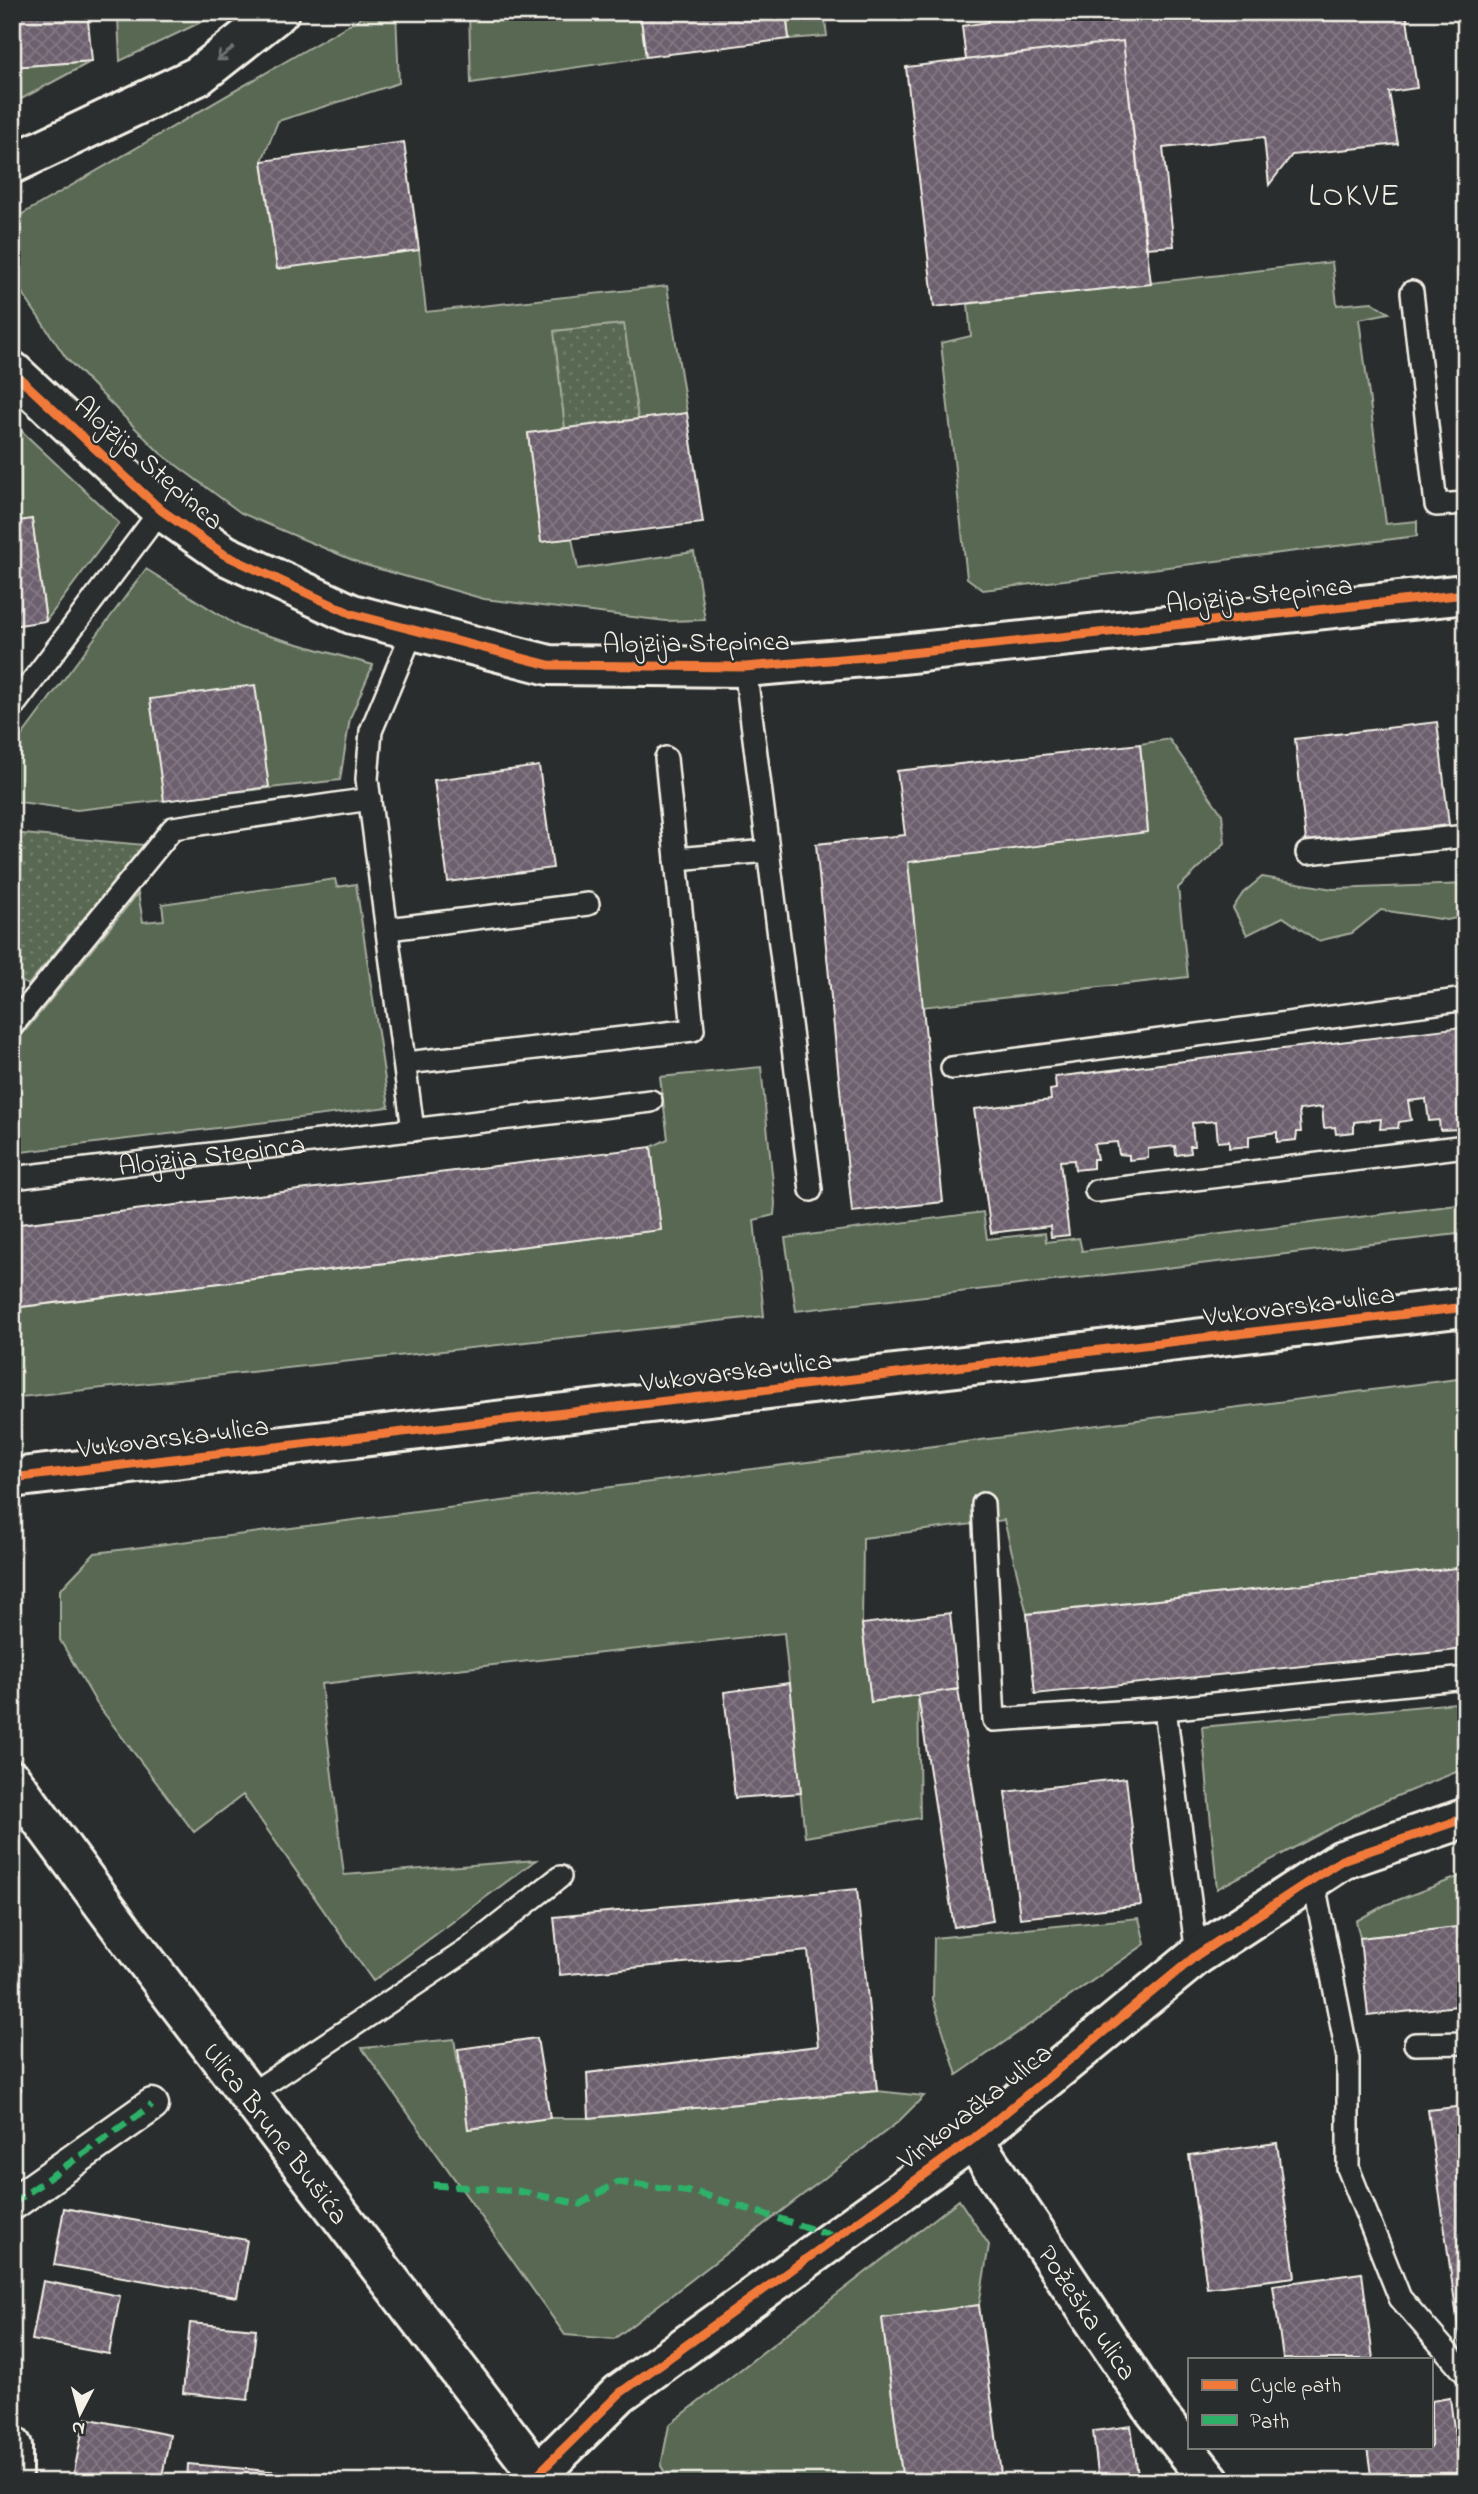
<svg xmlns="http://www.w3.org/2000/svg" width="1478" height="2494" viewBox="0 0 1478 2494" font-family="'Indie Flower',sans-serif">
<style>
.grass{fill:#586852;stroke:#a6ac9d;stroke-width:2}
.park{fill:url(#park-dots);stroke:#a6ac9d;stroke-width:2}
.building{fill:url(#building-cross-hatch);stroke:#f4f1e8;stroke-width:2}
.lines{fill:none;stroke-linecap:round;stroke-linejoin:round}
.service-casing{stroke:#f4f1e8;stroke-width:26}
.pedestrian-casing{stroke:#f4f1e8;stroke-width:37}
.minor-casing{stroke:#f4f1e8;stroke-width:44}
.tertiary-casing{stroke:#f4f1e8;stroke-width:44}
.service{stroke:#2a2d2e;stroke-width:21}
.pedestrian{stroke:#2a2d2e;stroke-width:32}
.minor{stroke:#2a2d2e;stroke-width:38}
.tertiary{stroke:#2a2d2e;stroke-width:38}
.quiet{stroke:#2db169;stroke-width:7;stroke-dasharray:14 7;stroke-linecap:butt}
.cycleway-casing{stroke:#2a2d2e;stroke-width:13}
.cycleway{stroke:#f17a3a;stroke-width:9}
.oneway{stroke:#71726f}
.labels{text-anchor:middle;stroke-width:5;stroke-linejoin:round;paint-order:stroke}
.street-label{font-size:28px;fill:#f4f1e8;stroke:#2a2d2e}
.quarter-label{font-size:32px;letter-spacing:2px;fill:#f4f1e8;stroke:#2a2d2e}
</style>
<defs>
<pattern id="park-dots" width="8" height="8" patternUnits="userSpaceOnUse" patternTransform="scale(1.75)"><rect width="8" height="8" fill="#586852"/><path d="M2 2h.1M6 6h.1" fill="none" stroke="#717e6b" stroke-width="1.8" stroke-linecap="round"/></pattern>
<pattern id="building-cross-hatch" width="8" height="8" patternUnits="userSpaceOnUse" patternTransform="scale(1.75)"><rect width="8" height="8" fill="#6d606e"/><path d="M0 0l8 8M0 8l8-8" fill="none" stroke="#827783"/></pattern>
</defs>
<rect width="100%" height="100%" fill="#2a2d2e"/>
<filter id="ink" filterUnits="userSpaceOnUse"><feTurbulence type="fractalNoise" baseFrequency=".0143" numOctaves="2"/><feDisplacementMap in="SourceGraphic" scale="14" xChannelSelector="R" yChannelSelector="G"/><feConvolveMatrix kernelMatrix="1 2 1 2 8 2 1 2 1" color-interpolation-filters="sRGB"/></filter>
<g filter="url(#ink)">
<path class="grass" d="M 180,12 L 222,12 L 120,61 L 118,17 Z
M 371,12 L 396,12 L 399,83 L 278,121 L 262,161 L 277,268 L 419,250 L 426,312 L 667,286 L 687,413 L 638,419 L 623,324 L 555,331 L 565,428 L 528,433 L 541,542 L 572,538 L 578,569 L 694,552 L 705,620 L 666,621 L 484,599 L 362,564 L 241,513 L 160,453 L 67,359 L 12,278 L 12,220 Z
M 469,12 L 640,12 L 646,57 L 471,83 Z
M 786,12 L 824,12 L 827,36 L 789,39 Z
M 92,61 L 12,104 L 12,67 Z
M 1332,262 L 1337,305 L 1372,302 L 1389,313 L 1359,319 L 1386,524 L 1417,521 L 1417,536 L 983,590 L 967,578 L 941,343 L 971,336 L 968,304 Z
M 12,422 L 119,523 L 46,621 L 32,520 L 12,522 Z
M 146,569 L 241,628 L 373,665 L 350,718 L 340,780 L 77,810 L 12,801 L 12,749 Z
M 1169,739 L 1222,814 L 1225,843 L 1178,888 L 1188,977 L 922,1007 L 908,862 L 1148,831 L 1140,744 Z
M 1262,877 L 1333,889 L 1466,884 L 1466,916 L 1447,920 L 1381,910 L 1352,933 L 1318,941 L 1283,917 L 1247,935 L 1233,908 L 1243,893 Z
M 335,879 L 337,887 L 356,884 L 389,1107 L 22,1152 L 12,1047 L 138,893 L 143,922 L 164,920 L 162,904 Z
M 761,1067 L 775,1203 L 774,1215 L 754,1220 L 764,1316 L 12,1398 L 12,1308 L 661,1230 L 651,1147 L 668,1139 L 660,1077 Z
M 1466,1204 L 1466,1233 L 796,1311 L 785,1238 L 983,1212 L 987,1239 L 1045,1233 L 1046,1242 L 1079,1238 L 1082,1251 Z
M 1466,1378 L 1466,1567 L 1027,1614 L 1004,1520 L 863,1538 L 862,1624 L 871,1702 L 918,1695 L 920,1818 L 805,1837 L 784,1633 L 321,1684 L 344,1875 L 536,1860 L 373,1981 L 243,1795 L 194,1832 L 97,1704 L 60,1640 L 60,1590 L 95,1553 Z
M 1466,1702 L 1466,1768 L 1370,1807 L 1217,1889 L 1202,1727 Z
M 1466,1874 L 1466,1926 L 1360,1938 L 1356,1921 L 1385,1905 Z
M 1139,1918 L 1145,1944 L 957,2075 L 933,1999 L 934,1938 Z
M 454,2039 L 469,2129 L 550,2118 L 589,2118 L 877,2091 L 924,2096 L 898,2122 L 614,2339 L 565,2335 L 362,2048 Z
M 959,2200 L 989,2245 L 979,2305 L 882,2318 L 903,2482 L 671,2482 L 661,2466 L 669,2425 Z"/>
<path class="park" d="M 624,324 L 638,419 L 565,428 L 554,331 Z
M 12,833 L 145,845 L 28,985 L 12,976 Z"/>
<path class="building" d="M 12,12 L 180,12 L 88,20 L 92,61 L 12,67 Z
M 640,12 L 786,12 L 789,39 L 646,57 Z
M 987,12 L 1406,12 L 1417,88 L 1389,92 L 1398,144 L 1292,155 L 1269,185 L 1264,137 L 1163,148 L 1174,246 L 1146,248 L 1123,41 L 966,60 L 962,26 L 988,22 Z
M 1123,41 L 1151,284 L 934,307 L 906,67 Z
M 404,142 L 419,250 L 277,269 L 262,161 Z
M 687,413 L 703,523 L 541,542 L 528,433 Z
M 32,519 L 46,621 L 12,626 L 12,522 Z
M 255,685 L 269,787 L 164,801 L 150,699 Z
M 1437,722 L 1449,825 L 1306,841 L 1295,739 Z
M 1140,744 L 1148,832 L 908,862 L 943,1202 L 852,1212 L 816,844 L 905,835 L 897,771 Z
M 539,766 L 553,868 L 448,882 L 434,780 Z
M 1462,1027 L 1466,1115 L 1458,1115 L 1460,1129 L 1440,1130 L 1439,1120 L 1429,1121 L 1426,1099 L 1408,1101 L 1411,1120 L 1399,1122 L 1398,1128 L 1380,1129 L 1381,1119 L 1354,1122 L 1354,1132 L 1336,1134 L 1335,1127 L 1324,1128 L 1322,1107 L 1299,1110 L 1301,1132 L 1297,1132 L 1296,1140 L 1277,1142 L 1277,1132 L 1249,1136 L 1249,1146 L 1229,1148 L 1229,1141 L 1218,1142 L 1216,1121 L 1192,1123 L 1194,1146 L 1190,1146 L 1191,1153 L 1176,1155 L 1175,1146 L 1148,1149 L 1148,1158 L 1129,1160 L 1129,1155 L 1119,1154 L 1117,1142 L 1094,1144 L 1097,1159 L 1093,1159 L 1093,1168 L 1075,1170 L 1074,1160 L 1060,1161 L 1069,1235 L 1051,1237 L 1050,1226 L 991,1233 L 974,1109 L 1051,1100 L 1050,1090 L 1056,1089 L 1055,1077 Z
M 651,1147 L 661,1230 L 12,1308 L 12,1225 Z
M 1466,1567 L 1466,1649 L 1035,1694 L 1027,1614 Z
M 950,1613 L 958,1689 L 871,1702 L 862,1624 Z
M 790,1683 L 801,1793 L 735,1798 L 724,1692 Z
M 958,1689 L 993,1921 L 954,1927 L 918,1695 Z
M 1126,1778 L 1141,1905 L 1020,1918 L 1005,1792 Z
M 857,1889 L 877,2091 L 589,2118 L 587,2073 L 818,2046 L 808,1951 L 560,1975 L 554,1917 Z
M 1466,1926 L 1466,2005 L 1368,2016 L 1360,1938 Z
M 537,2038 L 550,2118 L 468,2129 L 458,2049 Z
M 12,2087 L 21,2089 L 12,2122 Z
M 1466,2106 L 1466,2345 L 1461,2346 L 1428,2110 Z
M 1277,2143 L 1295,2277 L 1207,2288 L 1189,2155 Z
M 64,2208 L 247,2240 L 237,2297 L 54,2265 Z
M 1362,2273 L 1373,2359 L 1283,2359 L 1273,2285 Z
M 43,2281 L 120,2296 L 109,2354 L 32,2340 Z
M 979,2305 L 1002,2482 L 903,2482 L 882,2318 Z
M 190,2323 L 256,2329 L 248,2400 L 183,2393 Z
M 1450,2398 L 1461,2482 L 1372,2482 L 1367,2447 L 1431,2447 L 1431,2401 Z
M 85,2418 L 170,2435 L 161,2482 L 72,2482 Z
M 1131,2426 L 1139,2482 L 1099,2482 L 1093,2431 Z
M 188,2464 L 339,2477 L 338,2482 L 187,2482 Z"/>
<g class="lines">
<defs>
<g id="service">
<path d="M 1412,292 L 1436,505 L 1466,503"/>
<path d="M 745,667 L 811,1190"/>
<path d="M 12,708 L 161,510"/>
<path d="M 666,758 L 676,859 L 768,851"/>
<path d="M 1307,853 L 1466,836"/>
<path d="M 388,929 L 588,904"/>
<path d="M 12,1026 L 173,828 L 370,799"/>
<path d="M 406,1063 L 693,1030 L 676,859"/>
<path d="M 952,1068 L 1466,999"/>
<path d="M 413,1130 L 367,779 L 371,731 L 414,628"/>
<path id="s1" d="M 12,1178 L 651,1101"/>
<path d="M 1096,1191 L 1466,1146"/>
<path d="M 983,1504 L 994,1720 L 1165,1709"/>
<path d="M 1313,1878 L 1348,2058 L 1348,2168 L 1400,2298 L 1466,2374"/>
<path d="M 1197,1955 L 1165,1709 L 1466,1678"/>
<path d="M 1415,2044 L 1466,2043"/>
<path d="M 249,2095 L 467,1950 L 560,1877"/>
</g>
<path id="pedestrian" d="M 12,2204 L 152,2105"/>
<g id="minor">
<path d="M 12,164 L 198,76 L 279,12"/>
<path d="M 12,371 L 161,510 L 225,555 L 352,614 L 549,665 L 745,667 L 901,654 L 1466,594"/>
<path id="s2" d="M 973,2139 L 1154,2410 L 1211,2482"/>
<path d="M 12,2446 L 12,2480"/>
<path d="M 530,2482 L 620,2393 L 973,2139 L 1197,1955 L 1342,1860 L 1466,1818"/>
</g>
<g id="tertiary">
<path d="M 12,1478 L 1466,1307"/>
<path id="s3" d="M 12,1780 L 129,1939 L 544,2482"/>
</g>
</defs>
<use href="#service" class="service-casing"/>
<use href="#pedestrian" class="pedestrian-casing"/>
<use href="#minor" class="minor-casing"/>
<use href="#tertiary" class="tertiary-casing"/>
<use href="#service" class="service"/>
<use href="#pedestrian" class="pedestrian"/>
<use href="#minor" class="minor"/>
<use href="#tertiary" class="tertiary"/>
<path class="quiet" d="M 433,2185 L 518,2191 L 580,2204 L 618,2182 L 698,2193 L 836,2237
M 12,2204 L 152,2105"/>
<defs>
<path id="cycleway" d="M 12,371 L 161,510 L 225,555 L 352,614 L 549,665 L 745,667 L 901,654 L 1466,594
M 12,1478 L 1466,1307
M 530,2482 L 620,2393 L 973,2139 L 1197,1955 L 1342,1860 L 1466,1818"/>
</defs>
<use href="#cycleway" class="cycleway-casing"/>
<use href="#cycleway" class="cycleway"/>
</g>
<defs><path id="oneway-shaft" d="M-6 0H5M1.5-3L5.5 0L1.5 3" fill="none" stroke-width="1.6" stroke-linecap="round" stroke-linejoin="round" transform="scale(1.75)"/></defs>
<use class="oneway" href="#oneway-shaft" transform="translate(225 54) rotate(142)"/>
</g>
<g class="labels">
<g class="street-label">
<text transform="translate(150 462) rotate(41)" y="10">Alojzija Stepinca</text>
<text transform="translate(1259 593) rotate(-6)" y="10">Alojzija Stepinca</text>
<text transform="translate(696 641) rotate(-1)" y="10">Alojzija Stepinca</text>
<text dy="10" stroke="none"><textPath href="#s1" startOffset="201">Alojzija Stepinca</textPath></text>
<text transform="translate(1299 1304) rotate(-7)" y="10">Vukovarska ulica</text>
<text transform="translate(736 1370) rotate(-7)" y="10">Vukovarska ulica</text>
<text transform="translate(173 1436) rotate(-7)" y="10">Vukovarska ulica</text>
<text transform="translate(974 2105) rotate(-38)" y="10">Vinkovačka ulica</text>
<text dy="10" stroke="none"><textPath href="#s3" startOffset="441">Ulica Brune Bušića</textPath></text>
<text dy="10" stroke="none"><textPath href="#s2" startOffset="208">Požeška ulica</textPath></text>
</g>
<g class="quarter-label">
<text x="1355" y="205">LOKVE</text>
</g>
</g>
<rect width="1478" height="2494" fill="none" stroke="#2a2d2e" stroke-width="42"/>
<rect x="21" y="21" width="1436" height="2452" fill="none" stroke="#f4f1e8" stroke-width="2.5" filter="url(#ink)"/>
<rect x="1188" y="2358" width="245" height="91" fill="#2a2d2e" stroke="#7b7b78" stroke-width="2"/>
<rect x="1202" y="2380" width="35" height="10" fill="#f17a3a" stroke="#7b7b78" stroke-width="2"/>
<text x="1250" y="2392" font-size="21" fill="#f4f1e8">Cycle path</text>
<rect x="1202" y="2415" width="35" height="10" fill="#2db169" stroke="#7b7b78" stroke-width="2"/>
<text x="1250" y="2428" font-size="21" fill="#f4f1e8">Path</text>
<g transform="translate(80 2413) rotate(186)" stroke="#2a2d2e" stroke-width="5" paint-order="stroke">
<path d="M0-5L12 26L0 18L-12 26Z" fill="#f4f1e8"/>
<text y="-10" font-size="19" font-weight="bold" text-anchor="middle" fill="#f4f1e8">N</text>
</g>
</svg>
